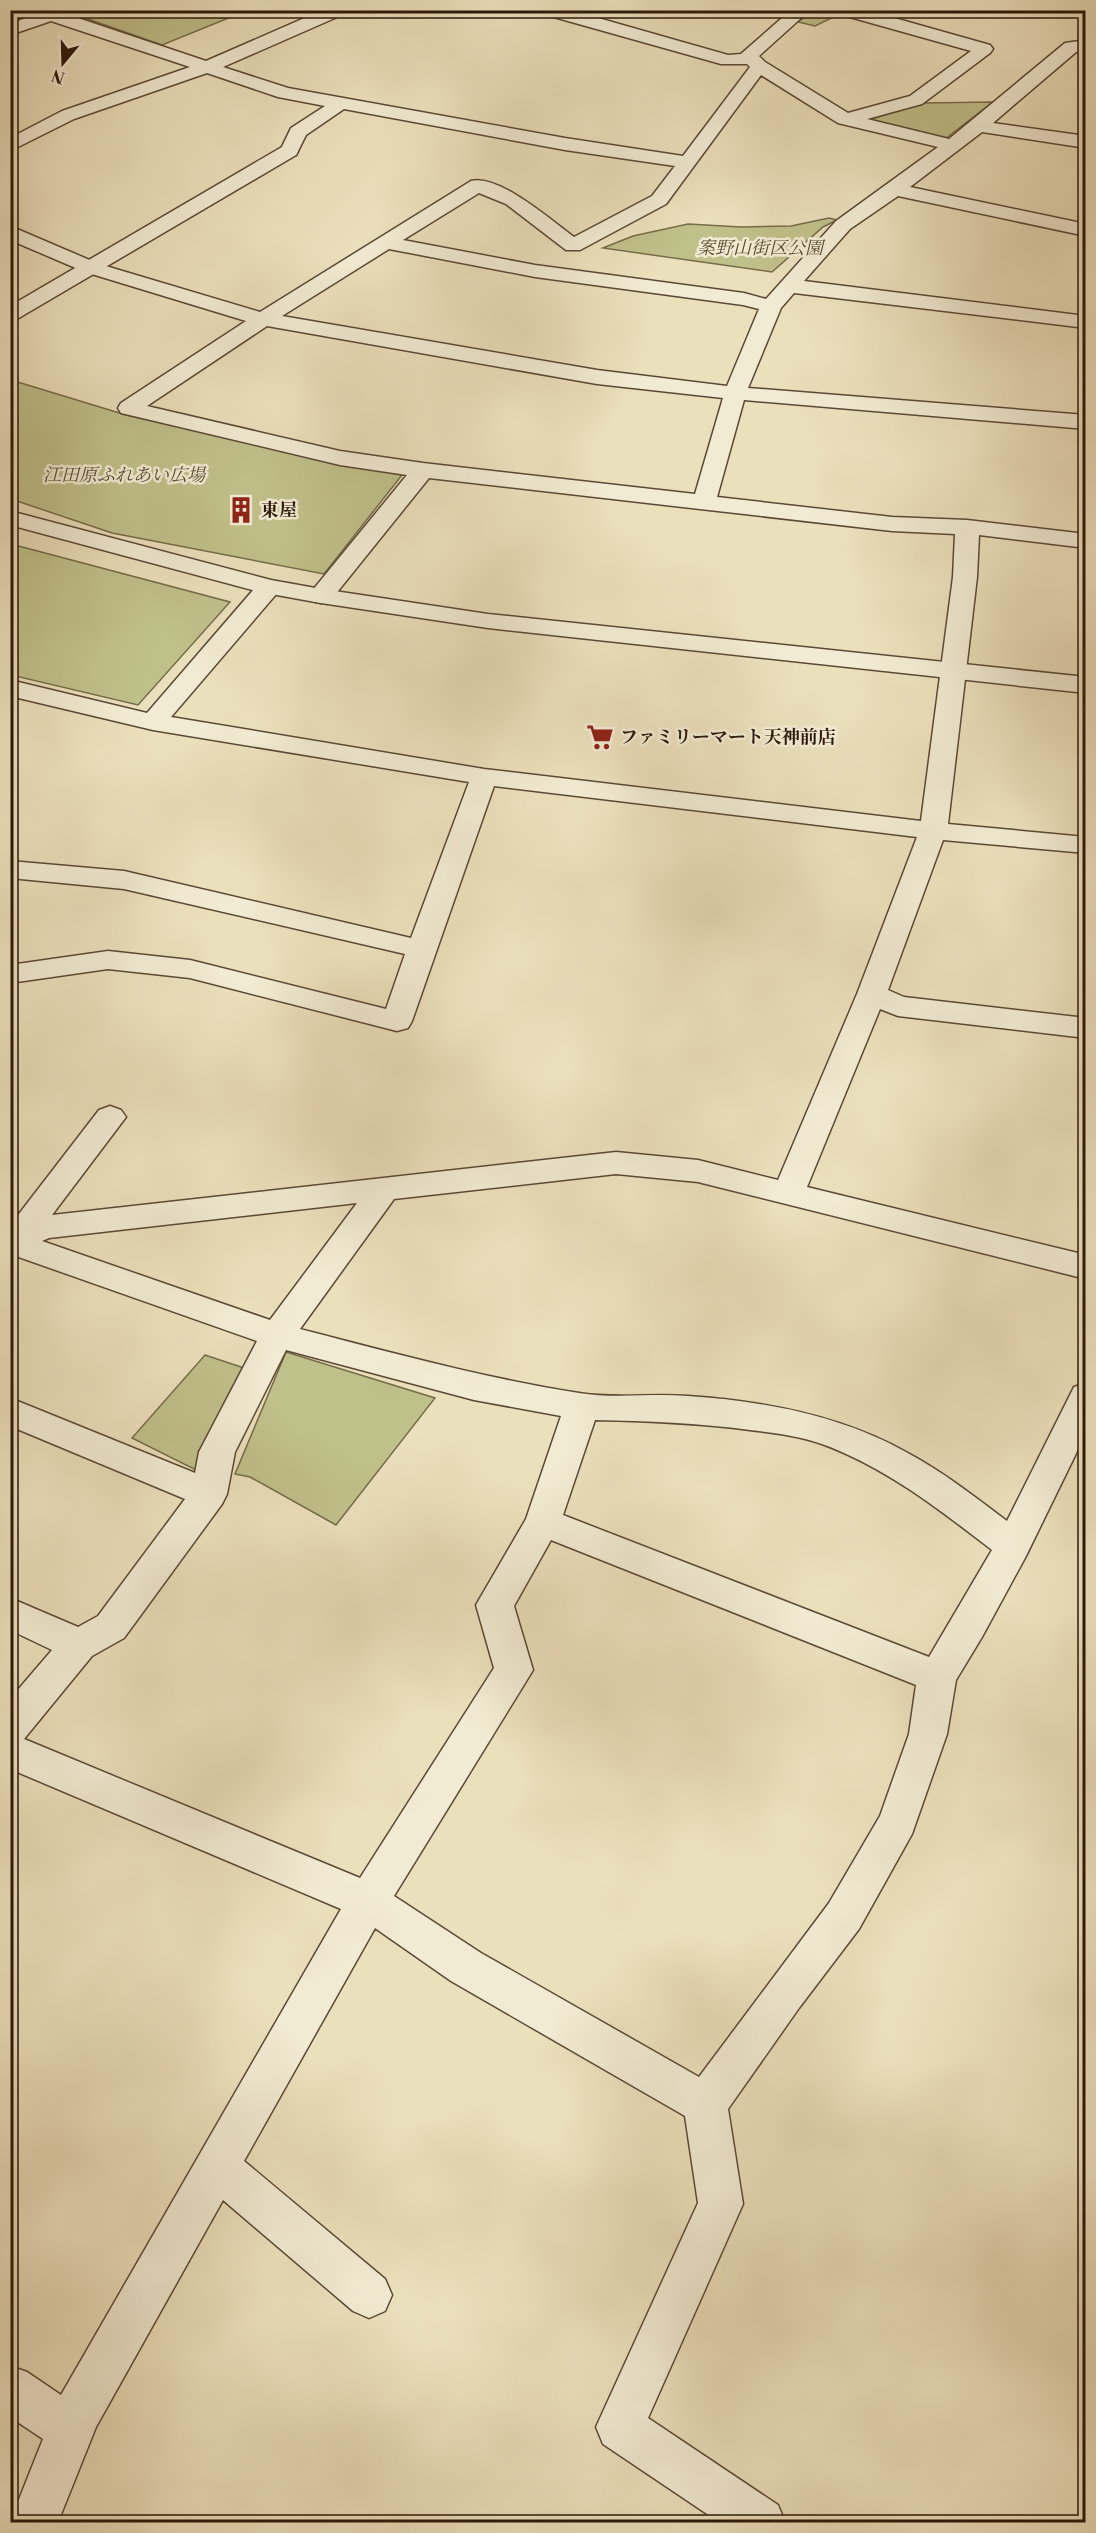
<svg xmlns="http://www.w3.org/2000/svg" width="1096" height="2533" viewBox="0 0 1096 2533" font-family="'Libre Bodoni','Noto Serif JP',serif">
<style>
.green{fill:#c0c08b;stroke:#756c4a;stroke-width:1.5}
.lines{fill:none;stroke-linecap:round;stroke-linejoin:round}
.minor-casing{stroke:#5a4935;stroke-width:3}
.tertiary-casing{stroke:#5a4935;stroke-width:3}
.minor{fill:#f2ebd3;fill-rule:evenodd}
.tertiary{fill:#f2ebd3;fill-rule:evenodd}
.labels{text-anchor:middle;stroke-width:5;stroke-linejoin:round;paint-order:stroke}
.far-park-label{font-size:18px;font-style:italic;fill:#574a2f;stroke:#f2ebd3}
.far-poi-label{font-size:18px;font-weight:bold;fill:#2a1708;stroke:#f2ebd3;text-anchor:start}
</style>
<rect width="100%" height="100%" fill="#ebe0bc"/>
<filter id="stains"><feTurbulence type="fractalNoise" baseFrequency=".00333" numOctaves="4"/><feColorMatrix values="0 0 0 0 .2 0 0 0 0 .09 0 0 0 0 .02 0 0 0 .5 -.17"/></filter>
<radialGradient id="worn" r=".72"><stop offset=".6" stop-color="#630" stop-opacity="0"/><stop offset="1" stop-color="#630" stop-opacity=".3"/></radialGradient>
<path class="green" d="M 65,11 L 246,10 L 246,11 L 162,45 Z
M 812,11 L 829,11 L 840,14 L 815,26 L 798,22 Z
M 993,102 L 945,139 L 868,120 L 924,103 Z
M 829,218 L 837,220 L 823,227 L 772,272 L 603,248 L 633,236 L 688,224 L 741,227 L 791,226 Z
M 11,380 L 126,415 L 402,475 L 324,574 L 112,533 L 11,499 Z
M 11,544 L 230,602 L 138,705 L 11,675 Z
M 286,1352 L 435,1398 L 336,1525 L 250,1477 L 235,1474 Z
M 205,1355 L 244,1368 L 198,1471 L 132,1438 Z"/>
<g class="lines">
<defs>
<path id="minor" d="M 28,10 L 54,10 L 206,61 L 323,10 L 346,10 L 344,14 L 223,67 L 288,88 L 565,138 L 683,156 L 750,67 L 747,64 L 721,64 L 543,14 L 541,10 L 570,10 L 728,55 L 741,54 L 791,10 L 810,10 L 759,56 L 765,62 L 848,113 L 910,96 L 971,51 L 839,14 L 837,10 L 866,10 L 990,45 L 993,49 L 990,53 L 922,104 L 867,119 L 949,139 L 1065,43 L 1086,40 L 1086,50 L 1076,52 L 993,123 L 1086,136 L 1086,148 L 982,132 L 910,187 L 1086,224 L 1086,236 L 898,196 L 850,229 L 804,281 L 1086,316 L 1086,328 L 794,293 L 781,308 L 748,388 L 1086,415 L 1086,429 L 744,400 L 717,497 L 892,517 L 967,520 L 1086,534 L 1086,548 L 979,535 L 977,577 L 948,824 L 1086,837 L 1086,853 L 943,840 L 888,990 L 904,997 L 1086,1018 L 1086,1038 L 898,1016 L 880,1009 L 807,1187 L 1086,1255 L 1086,1279 L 698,1182 L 616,1174 L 394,1199 L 300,1329 C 393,1353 484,1378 579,1393 C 614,1399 652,1393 688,1396 C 763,1401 840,1415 906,1452 C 942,1471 975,1497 1007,1521 L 1074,1387 L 1086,1383 L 1086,1433 L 1026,1556 L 982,1637 L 956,1680 L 947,1734 L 912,1834 L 859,1929 L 799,2008 L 728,2109 L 743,2204 L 648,2418 L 778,2505 L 785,2522 L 719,2522 L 603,2444 L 596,2427 L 698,2203 L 685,2116 L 451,1981 L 375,1928 L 244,2161 L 385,2279 L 392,2295 L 385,2311 L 369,2318 L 353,2311 L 223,2200 L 96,2427 L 58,2522 L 10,2522 L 43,2439 L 10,2417 L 10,2366 L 27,2372 L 61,2395 L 341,1909 L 10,1769 L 10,1699 L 52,1650 L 10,1630 L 10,1598 L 78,1627 L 98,1616 L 185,1499 L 10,1426 L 10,1398 L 195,1473 L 199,1452 L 257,1341 L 10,1254 L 10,1227 L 14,1226 L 12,1223 L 99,1110 L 110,1106 L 121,1110 L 126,1117 L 52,1215 L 616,1152 L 698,1160 L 778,1180 L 857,994 L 917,837 L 494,786 L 412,1021 L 408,1028 L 397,1031 L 190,978 L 108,969 L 10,983 L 10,965 L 108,951 L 190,960 L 386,1009 L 405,954 L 124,889 L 10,878 L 10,861 L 124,871 L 411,938 L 469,782 L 153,730 L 10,696 L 10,680 L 147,713 L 260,582 L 269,580 L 278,582 L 281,587 L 278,592 L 171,717 L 484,769 L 921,821 L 953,577 L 955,534 L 892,531 L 429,478 L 330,601 L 321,603 L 312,601 L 309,596 L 312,591 L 407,475 L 340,465 L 121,413 L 118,408 L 121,403 L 246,321 L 85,272 L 10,240 L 10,226 L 99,264 L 260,312 L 471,181 C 499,174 552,221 574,237 L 652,196 L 675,166 L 565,150 L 344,109 L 306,135 L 296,155 L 282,155 L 280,151 L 291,128 L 325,106 L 278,97 L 207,73 L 74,119 L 10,151 L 10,138 L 62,111 L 190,67 L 51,21 L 10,35 L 10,24 L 34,15 ZM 761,75 L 838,123 L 938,147 L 836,221 L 766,299 L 744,293 L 535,265 L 403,240 L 479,193 L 506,204 L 566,250 L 580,250 L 666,204 ZM 389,249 L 535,277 L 743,305 L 759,309 L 727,386 L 597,370 L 282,316 ZM 267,326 L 597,384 L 723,398 L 695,494 L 423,463 L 340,451 L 147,406 ZM 357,1203 L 270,1320 L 42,1241 L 49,1238 ZM 286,1350 L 474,1400 L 561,1416 L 526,1519 L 476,1605 L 494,1668 L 360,1878 L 24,1739 L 92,1656 L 124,1638 L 222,1504 L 227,1494 L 235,1452 ZM 595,1420 C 647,1421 698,1423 750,1430 C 774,1433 799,1436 822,1444 C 885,1467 939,1509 992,1550 L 929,1657 L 563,1515 ZM 551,1540 L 916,1685 L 909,1734 L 880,1816 L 829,1903 L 699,2077 L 481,1953 L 394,1896 L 533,1670 L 514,1606 Z"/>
<path id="tertiary" d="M 289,145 L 296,147 L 298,151 L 296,155 L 17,319 L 10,321 L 10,306 L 282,147 Z
M 10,511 L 271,580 L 321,589 L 488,614 L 1086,677 L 1086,693 L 488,628 L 321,603 L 260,592 L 10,525 Z"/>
</defs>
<use href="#minor" class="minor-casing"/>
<use href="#tertiary" class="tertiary-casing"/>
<use href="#minor" class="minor"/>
<use href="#tertiary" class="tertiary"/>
</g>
<defs>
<symbol id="building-bare" viewBox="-9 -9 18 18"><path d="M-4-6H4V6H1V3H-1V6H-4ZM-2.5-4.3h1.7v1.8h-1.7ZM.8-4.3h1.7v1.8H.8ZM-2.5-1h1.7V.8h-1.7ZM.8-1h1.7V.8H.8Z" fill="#8f2418" stroke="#f2ebd3" stroke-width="2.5" paint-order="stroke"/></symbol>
<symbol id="supermarket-bare" viewBox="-9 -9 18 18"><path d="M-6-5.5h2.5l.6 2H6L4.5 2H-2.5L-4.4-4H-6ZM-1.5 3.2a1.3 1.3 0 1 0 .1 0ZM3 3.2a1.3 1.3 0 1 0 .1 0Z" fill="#8f2418" stroke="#f2ebd3" stroke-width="2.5" paint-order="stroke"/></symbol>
</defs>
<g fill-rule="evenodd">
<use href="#building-bare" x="222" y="491" width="38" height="38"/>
<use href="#supermarket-bare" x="581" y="718" width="38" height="38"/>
</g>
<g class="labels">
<g class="far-park-label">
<text x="760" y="254">案野山街区公園</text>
<text x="124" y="481">江田原ふれあい広場</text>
</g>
<g class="far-poi-label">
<text x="261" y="516">東屋</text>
<text x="620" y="743">ファミリーマート天神前店</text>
</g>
</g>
<rect width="1096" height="2533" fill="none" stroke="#ebe0bc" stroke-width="36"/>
<rect x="12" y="12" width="1072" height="2509" fill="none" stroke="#2a1708" stroke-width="3"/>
<rect x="18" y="18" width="1060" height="2497" fill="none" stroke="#2a1708" stroke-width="1.5"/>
<g transform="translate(63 63) rotate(199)" stroke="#f2ebd3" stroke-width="4.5" paint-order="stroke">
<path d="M0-4.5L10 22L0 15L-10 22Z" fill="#2a1708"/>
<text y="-9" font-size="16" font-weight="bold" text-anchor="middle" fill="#2a1708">N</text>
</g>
<rect width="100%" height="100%" filter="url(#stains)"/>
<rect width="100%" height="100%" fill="url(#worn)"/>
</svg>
